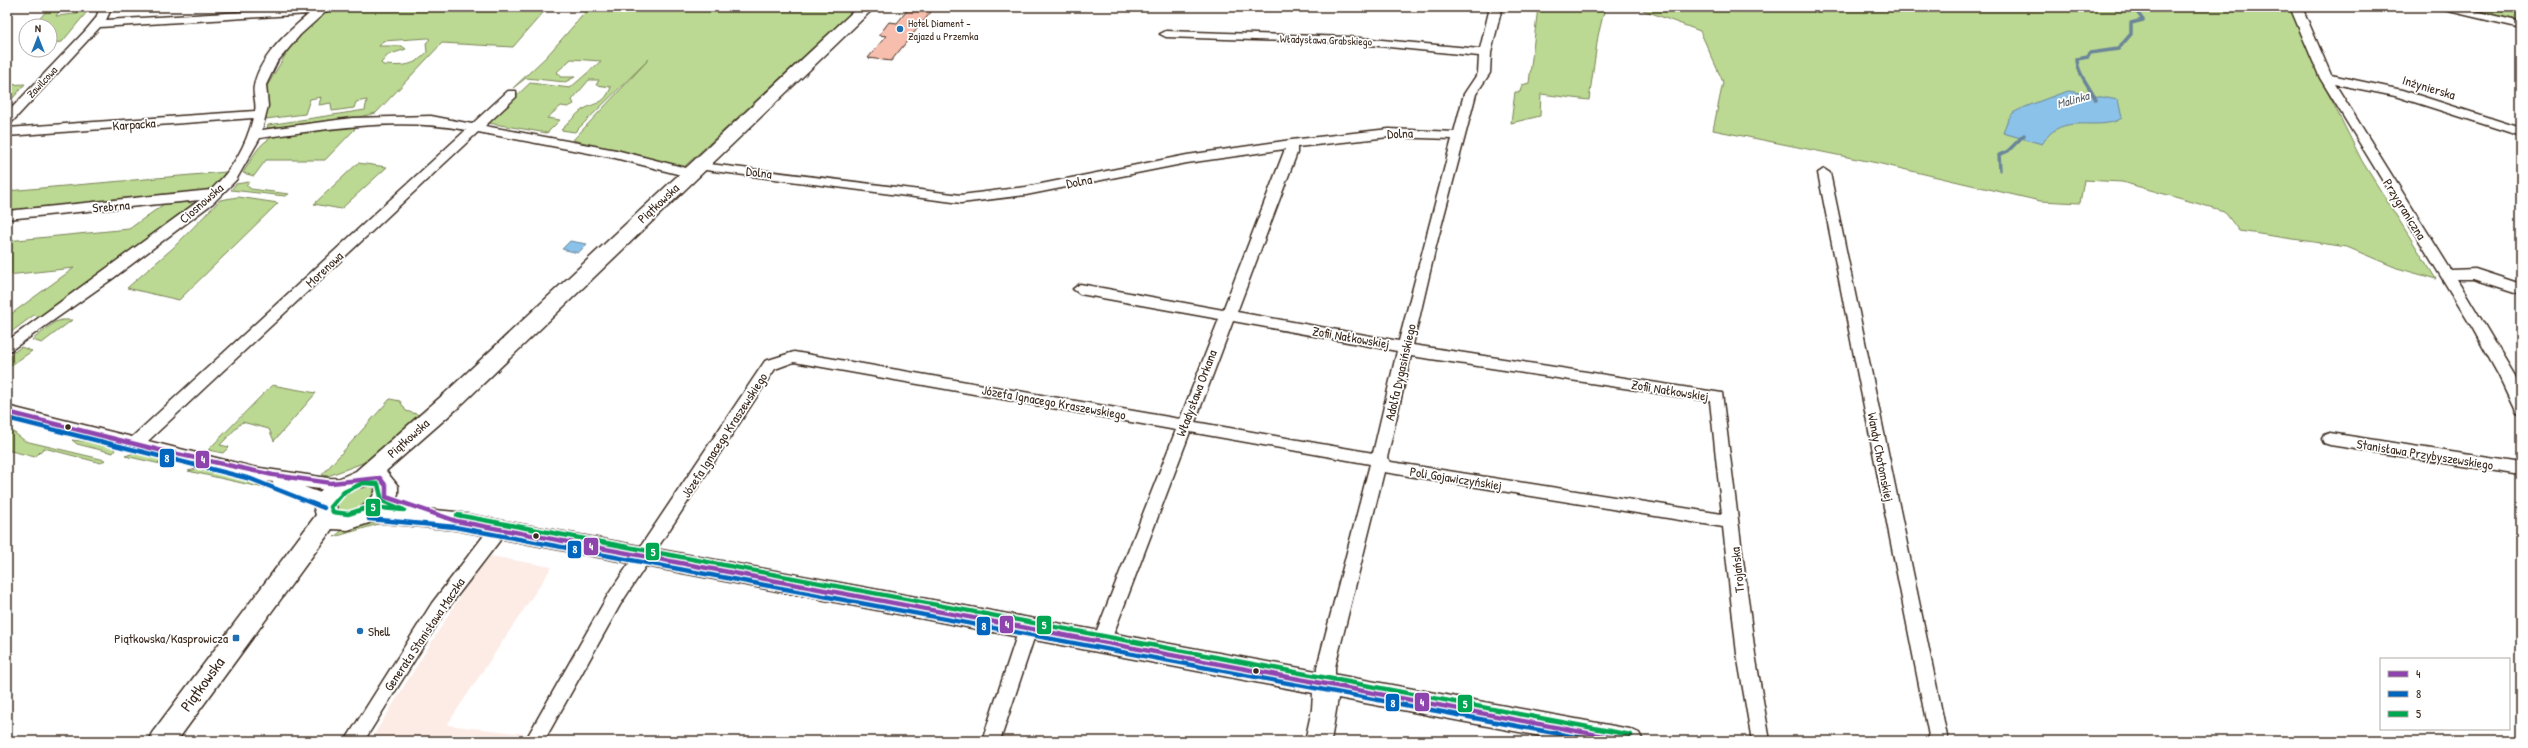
<svg xmlns="http://www.w3.org/2000/svg" width="2528" height="748" viewBox="0 0 2528 748" font-family="'Patrick Hand',sans-serif">
<style>
.built{fill:#fdece6}
.green{fill:#bbd992;stroke:#7b8258;fill-rule:evenodd}
.water{fill:#8bc2e9;stroke:#6b8598}
.lines{fill:none;stroke-linecap:round;stroke-linejoin:round}
.stream{stroke:#6b8598;stroke-width:3.5}
.building{fill:#f7bead;stroke:#3b2a1e}
.street-casing{stroke:#3b2a1e;stroke-width:3}
.secondary-casing{stroke:#3b2a1e;stroke-width:3}
.street{fill:#fff;fill-rule:evenodd}
.secondary{fill:#fff;fill-rule:evenodd}
.bus-1-casing{stroke:#fff;stroke-width:8}
.bus-2-casing{stroke:#fff;stroke-width:8}
.bus-3-casing{stroke:#fff;stroke-width:8}
.bus-1{stroke:#8e44ad;stroke-width:4.5}
.bus-2{stroke:#0065bd;stroke-width:4.5}
.bus-3{stroke:#00a651;stroke-width:4.5}
.poi-dot{fill:#1f6fb2;stroke:#fff;stroke-width:1.5}
.bus-dot{fill:#3b2a1e;stroke:#fff;stroke-width:1.5}
.labels{text-anchor:middle;stroke-width:3.5;stroke-linejoin:round;paint-order:stroke}
.far-poi-label{font-size:11px;fill:#3b2a1e;stroke:#fff;text-anchor:start}
.far-street-label{font-size:11px;fill:#3b2a1e;stroke:#fff}
.far-water-label{font-size:12px;font-style:italic;fill:#575f65;stroke:#fff}
.street-label{font-size:13px;fill:#3b2a1e;stroke:#fff}
.poi-label{font-size:13px;fill:#3b2a1e;stroke:#fff;text-anchor:start}
.near-street-label{font-size:16px;fill:#3b2a1e;stroke:#fff}
.line-badge{stroke:#fff;stroke-width:1.5}
.badge-label{font-size:11px;text-anchor:middle;font-weight:bold;fill:#fff}
</style>
<rect width="100%" height="100%" fill="#fff"/>
<filter id="ink" filterUnits="userSpaceOnUse"><feTurbulence type="fractalNoise" baseFrequency=".025" numOctaves="2"/><feDisplacementMap in="SourceGraphic" scale="8" xChannelSelector="R" yChannelSelector="G"/><feConvolveMatrix kernelMatrix="1 2 1 2 8 2 1 2 1" color-interpolation-filters="sRGB"/></filter>
<g filter="url(#ink)">
<path class="built" d="M 491,556 L 552,567 L 447,725 L 525,734 L 522,741 L 370,741 L 472,577 Z"/>
<path class="green" d="M 50,7 L 62,7 L 56,16 L 74,14 L 91,7 L 62,42 L 50,43 L 50,26 L 33,26 Z
M 331,7 L 548,7 L 513,47 L 442,43 L 376,113 L 355,118 L 267,128 L 268,125 L 365,110 L 367,100 L 356,102 L 354,108 L 332,111 L 331,103 L 319,105 L 321,97 L 310,99 L 305,114 L 266,119 L 267,86 L 296,37 ZM 428,38 L 430,39 L 426,43 L 427,52 C 414,67 402,66 383,65 L 381,63 L 388,55 L 406,49 L 402,46 L 379,46 L 383,41 Z
M 590,7 L 857,7 L 684,167 L 573,140 L 649,59 L 575,132 L 561,130 C 568,124 575,115 582,110 C 598,101 604,105 611,87 L 596,85 L 599,80 L 589,80 L 572,100 L 574,104 L 568,107 L 561,106 L 547,118 L 560,120 L 547,133 L 488,123 L 530,83 L 570,88 L 601,61 L 571,59 L 556,73 L 560,74 L 560,77 L 575,77 L 565,82 L 526,78 L 513,88 L 546,57 Z
M 1538,7 L 1605,7 L 1598,36 L 1589,100 L 1541,94 L 1540,116 L 1511,123 L 1515,92 L 1520,92 L 1522,85 L 1529,83 Z
M 1635,7 L 2291,7 L 2313,63 L 2362,161 L 2436,279 L 2397,268 L 2347,247 L 2239,231 L 2224,211 L 2122,182 L 2084,180 L 2080,203 L 2040,201 L 1877,163 L 1713,130 L 1723,82 L 1700,31 Z
M 2461,7 L 2521,7 L 2521,21 Z
M 25,84 L 7,105 L 7,85 Z
M 351,124 L 355,129 L 325,160 L 266,160 L 254,176 L 243,173 C 253,157 258,143 275,136 Z
M 358,163 L 387,167 L 341,209 L 314,204 Z
M 226,172 L 213,187 L 198,193 L 7,212 L 7,191 Z
M 249,182 L 246,185 L 251,189 L 289,194 L 285,196 L 231,190 L 236,184 Z
M 238,197 L 278,203 L 179,300 L 127,288 L 173,248 L 220,200 Z
M 187,202 L 195,204 L 42,317 L 34,315 L 7,335 L 7,317 L 74,268 L 7,275 L 7,241 L 129,229 L 164,204 Z
M 62,320 L 72,320 L 42,343 L 32,340 L 55,322 Z
M 21,347 L 32,351 L 7,368 L 7,357 Z
M 272,385 L 316,393 L 274,441 L 269,429 L 242,422 L 220,445 L 229,447 L 223,453 L 208,450 Z
M 390,399 L 400,401 L 406,411 L 420,415 L 420,417 L 376,458 L 328,476 L 322,475 Z
M 7,427 L 25,441 L 105,460 L 101,463 L 44,448 L 35,457 L 7,450 Z
M 72,440 L 107,444 L 115,450 L 113,453 L 77,444 Z
M 137,452 L 172,460 L 174,467 L 125,456 Z
M 201,468 L 249,479 L 291,494 L 188,471 Z
M 369,484 L 376,492 C 369,503 352,522 337,508 L 337,501 L 343,493 Z
M 387,518 L 382,523 L 334,537 L 345,528 Z"/>
<path class="water" d="M 2069,91 L 2118,100 L 2122,118 C 2102,131 2071,116 2052,132 C 2048,135 2045,140 2042,144 L 2003,133 C 2005,126 2008,118 2013,113 C 2018,109 2063,92 2069,91 Z
M 570,241 L 587,244 L 578,253 L 562,249 Z"/>
<g class="lines">
<path class="stream" d="M 2096,100 C 2090,87 2077,73 2077,59 L 2088,57 L 2090,53 L 2118,49 L 2131,34 L 2131,23 L 2143,20 L 2137,12 L 2144,10 L 2140,7
M 2000,170 L 1999,155 L 2008,151 L 2024,135"/>
</g>
<path class="building" d="M 910,7 L 935,7 L 891,61 L 868,58 L 886,36 L 879,35 L 889,22 L 897,23 Z"/>
<g class="lines">
<defs>
<path id="street" d="M 100,7 L 112,7 L 106,20 L 331,7 L 300,35 L 277,62 L 266,85 L 268,106 L 262,130 L 352,118 L 431,116 L 472,124 L 508,91 L 516,91 L 516,97 L 485,126 L 616,150 L 694,170 L 695,173 L 689,177 L 615,158 L 478,132 L 148,441 L 253,467 L 328,478 L 351,479 L 353,483 L 351,487 C 335,492 320,489 304,487 L 332,497 L 334,502 L 332,507 L 326,508 L 274,488 L 273,482 L 253,479 L 7,418 L 7,406 L 132,437 L 466,130 C 396,117 329,129 260,138 L 236,180 L 213,203 L 112,279 L 7,353 L 7,341 L 200,200 L 7,219 L 7,211 L 211,190 C 232,170 246,146 253,118 L 7,136 L 7,128 L 255,111 C 257,102 252,94 254,86 C 259,57 288,32 309,14 L 100,27 L 11,123 L 7,124 L 7,113 L 86,30 L 96,18 Z
M 1490,7 L 1502,7 L 1491,53 L 1490,73 L 1476,94 L 1436,246 L 1413,345 L 1722,393 L 1755,654 L 1770,741 L 1752,741 L 1737,654 L 1723,527 L 1384,472 L 1335,667 L 1335,685 L 1332,691 L 1326,693 L 1320,691 L 1317,685 L 1317,667 L 1370,464 L 1190,432 L 1110,643 L 1107,648 L 1101,651 L 1095,648 L 1092,643 L 1176,430 L 794,362 L 775,369 L 620,605 L 544,741 L 525,741 L 608,595 L 765,361 L 794,352 L 1180,419 L 1219,319 L 1080,294 L 1073,289 L 1080,284 L 1223,310 L 1285,149 L 1187,163 L 1026,195 L 961,203 L 698,169 L 692,165 L 693,162 L 961,195 L 1026,187 L 1187,155 L 1291,140 L 1389,129 L 1454,132 L 1464,94 L 1478,73 L 1479,56 L 1349,43 L 1166,37 L 1160,34 L 1166,31 L 1349,37 L 1480,49 ZM 1389,137 L 1452,139 L 1399,341 L 1237,312 L 1297,153 L 1297,147 ZM 1233,321 L 1397,351 L 1373,453 L 1195,422 ZM 1411,356 L 1710,401 L 1722,514 L 1391,462 L 1387,458 Z
M 2290,7 L 2302,7 L 2331,75 L 2402,90 L 2521,128 L 2521,136 L 2395,96 L 2335,84 L 2451,270 L 2475,269 L 2521,284 L 2521,294 L 2474,279 L 2457,279 L 2515,376 L 2521,391 L 2521,414 L 2516,412 L 2499,376 L 2473,329 L 2320,78 Z
M 2438,7 L 2458,7 L 2521,22 L 2521,28 L 2440,9 Z
M 1824,169 L 1830,173 L 1948,741 L 1930,741 L 1818,173 Z
M 2330,433 L 2521,463 L 2521,475 L 2330,445 L 2324,443 L 2322,439 L 2324,435 Z
M 498,523 L 504,525 L 506,530 L 504,535 L 444,613 L 364,741 L 345,741 L 432,603 L 492,525 Z
M 1028,622 L 1034,624 L 1037,629 L 1000,741 L 982,741 L 1019,629 L 1022,624 Z"/>
<path id="secondary" d="M 858,7 L 875,7 L 460,406 L 386,471 L 398,486 L 398,494 L 392,506 L 456,512 L 1630,729 L 1639,733 L 1643,741 L 1567,741 L 1338,698 L 1331,741 L 1305,741 L 1312,709 L 1313,693 L 456,530 L 372,522 L 348,530 L 332,529 L 177,741 L 148,741 L 152,733 L 316,515 L 313,505 L 324,485 L 356,471 L 444,394 ZM 373,485 L 376,488 C 374,503 350,518 337,510 L 336,505 C 341,492 360,486 373,485 Z"/>
</defs>
<use href="#street" class="street-casing"/>
<use href="#secondary" class="secondary-casing"/>
<use href="#street" class="street"/>
<use href="#secondary" class="secondary"/>
<defs>
<path id="bus-1" d="M 7,412 L 159,450 L 273,475 L 331,483 L 380,478 L 386,486 L 386,497
M 386,497 L 456,521 L 1630,741"/>
<path id="bus-2" d="M 7,418 L 251,479 L 324,508
M 369,519 L 455,527 L 1597,741"/>
<path id="bus-3" d="M 363,483 L 378,484 L 382,501 L 404,510 L 370,507 L 348,514 L 333,512 L 331,507 L 344,492 Z
M 457,515 L 1631,735"/>
</defs>
<use href="#bus-1" class="bus-1-casing"/>
<use href="#bus-2" class="bus-2-casing"/>
<use href="#bus-3" class="bus-3-casing"/>
<use href="#bus-1" class="bus-1"/>
<use href="#bus-2" class="bus-2"/>
<use href="#bus-3" class="bus-3"/>
</g>
</g>
<g class="poi-dot">
<circle cx="900" cy="29" r="4"/>
<circle cx="360" cy="631" r="4"/>
<rect x="232" y="634" width="8" height="8" rx="2"/>
</g>
<g class="bus-dot">
<circle cx="68" cy="427" r="3.5"/>
<circle cx="536" cy="536" r="3.5"/>
<circle cx="1256" cy="671" r="3.5"/>
</g>
<g class="labels">
<g class="far-poi-label">
<text x="908" y="27">Hotel Diament -<tspan x="908" dy="13">Zajazd u Przemka</tspan></text>
</g>
<g class="far-street-label">
<text transform="translate(1326 40) rotate(2)" y="4">Władysława Grabskiego</text>
<text transform="translate(42 82) rotate(-47)" y="4">Zawilcowa</text>
</g>
<g class="far-water-label">
<text transform="translate(2073 100) rotate(-16)" y="4">Malinka</text>
</g>
<g class="street-label">
<text transform="translate(2429 87) rotate(17)" y="5">Inżynierska</text>
<text transform="translate(134 124) rotate(-4)" y="5">Karpacka</text>
<text transform="translate(1400 133) rotate(-2)" y="5">Dolna</text>
<text transform="translate(759 172) rotate(7)" y="5">Dolna</text>
<text transform="translate(1079 181) rotate(-11)" y="5">Dolna</text>
<text transform="translate(201 203) rotate(-41)" y="5">Ciosnowska</text>
<text transform="translate(658 203) rotate(-43)" y="5">Piątkowska</text>
<text transform="translate(111 206) rotate(-5)" y="5">Srebrna</text>
<text transform="translate(2405 209) rotate(58)" y="5">Przygraniczna</text>
<text transform="translate(324 269) rotate(-43)" y="5">Morenowa</text>
<text transform="translate(1351 337) rotate(10)" y="5">Zofii Nałkowskiej</text>
<text transform="translate(1400 372) rotate(-77)" y="5">Adolfa Dygasińskiego</text>
<text transform="translate(1670 390) rotate(9)" y="5">Zofii Nałkowskiej</text>
<text transform="translate(1196 393) rotate(-69)" y="5">Władysława Orkana</text>
<text transform="translate(1054 402) rotate(10)" y="5">Józefa Ignacego Kraszewskiego</text>
<text transform="translate(724 435) rotate(-57)" y="5">Józefa Ignacego Kraszewskiego</text>
<text transform="translate(408 438) rotate(-42)" y="5">Piątkowska</text>
<text transform="translate(2425 454) rotate(9)" y="5">Stanisława Przybyszewskiego</text>
<text transform="translate(1881 457) rotate(79)" y="5">Wandy Chotomskiej</text>
<text transform="translate(1456 478) rotate(9)" y="5">Poli Gojawiczyńskiej</text>
<text transform="translate(1737 570) rotate(-96)" y="5">Trojańska</text>
<text transform="translate(424 634) rotate(-56)" y="5">Generała Stanisława Maczka</text>
</g>
<g class="poi-label">
<text x="368" y="636">Shell</text>
<text x="228" y="643" text-anchor="end">Piątkowska/Kasprowicza</text>
</g>
<g class="near-street-label">
<text transform="translate(202 684) rotate(-54)" y="6">Piątkowska</text>
</g>
</g>
<g class="line-badge">
<rect x="159" y="448" width="16" height="20" rx="4" fill="#0065bd"/>
<rect x="195" y="450" width="15" height="19" rx="4" fill="#8e44ad"/>
<rect x="365" y="498" width="16" height="19" rx="4" fill="#00a651"/>
<rect x="583" y="537" width="16" height="19" rx="4" fill="#8e44ad"/>
<rect x="567" y="540" width="15" height="19" rx="4" fill="#0065bd"/>
<rect x="645" y="542" width="15" height="19" rx="4" fill="#00a651"/>
<rect x="999" y="615" width="15" height="19" rx="4" fill="#8e44ad"/>
<rect x="1036" y="615" width="16" height="20" rx="4" fill="#00a651"/>
<rect x="976" y="616" width="15" height="20" rx="4" fill="#0065bd"/>
<rect x="1414" y="692" width="16" height="20" rx="4" fill="#8e44ad"/>
<rect x="1385" y="693" width="15" height="19" rx="4" fill="#0065bd"/>
<rect x="1457" y="694" width="16" height="19" rx="4" fill="#00a651"/>
</g>
<g class="badge-label">
<text x="167" y="462">8</text>
<text x="203" y="463">4</text>
<text x="373" y="511">5</text>
<text x="591" y="550">4</text>
<text x="575" y="553">8</text>
<text x="653" y="556">5</text>
<text x="1007" y="628">4</text>
<text x="1044" y="629">5</text>
<text x="984" y="630">8</text>
<text x="1422" y="706">4</text>
<text x="1393" y="707">8</text>
<text x="1465" y="708">5</text>
</g>
<rect width="2528" height="748" fill="none" stroke="#fff" stroke-width="24"/>
<rect x="12" y="12" width="2504" height="724" fill="none" stroke="#3b2a1e" stroke-width="1.5" filter="url(#ink)"/>
<rect x="2380" y="658" width="130" height="72" fill="#ffffff" stroke="#b1aaa5"/>
<rect x="2388" y="671" width="20" height="6" fill="#8e44ad" stroke="#b1aaa5"/>
<text x="2416" y="678" font-size="12" fill="#3b2a1e">4</text>
<rect x="2388" y="691" width="20" height="6" fill="#0065bd" stroke="#b1aaa5"/>
<text x="2416" y="698" font-size="12" fill="#3b2a1e">8</text>
<rect x="2388" y="711" width="20" height="6" fill="#00a651" stroke="#b1aaa5"/>
<text x="2416" y="718" font-size="12" fill="#3b2a1e">5</text>
<g transform="translate(38 38)"><circle r="19" fill="#ffffff" stroke="#b1aaa5"/>
<path d="M0-3L7 15L0 10L-7 15Z" fill="#1f6fb2"/>
<text y="-6" font-size="11" font-weight="bold" text-anchor="middle" fill="#3b2a1e">N</text>
</g>
</svg>
